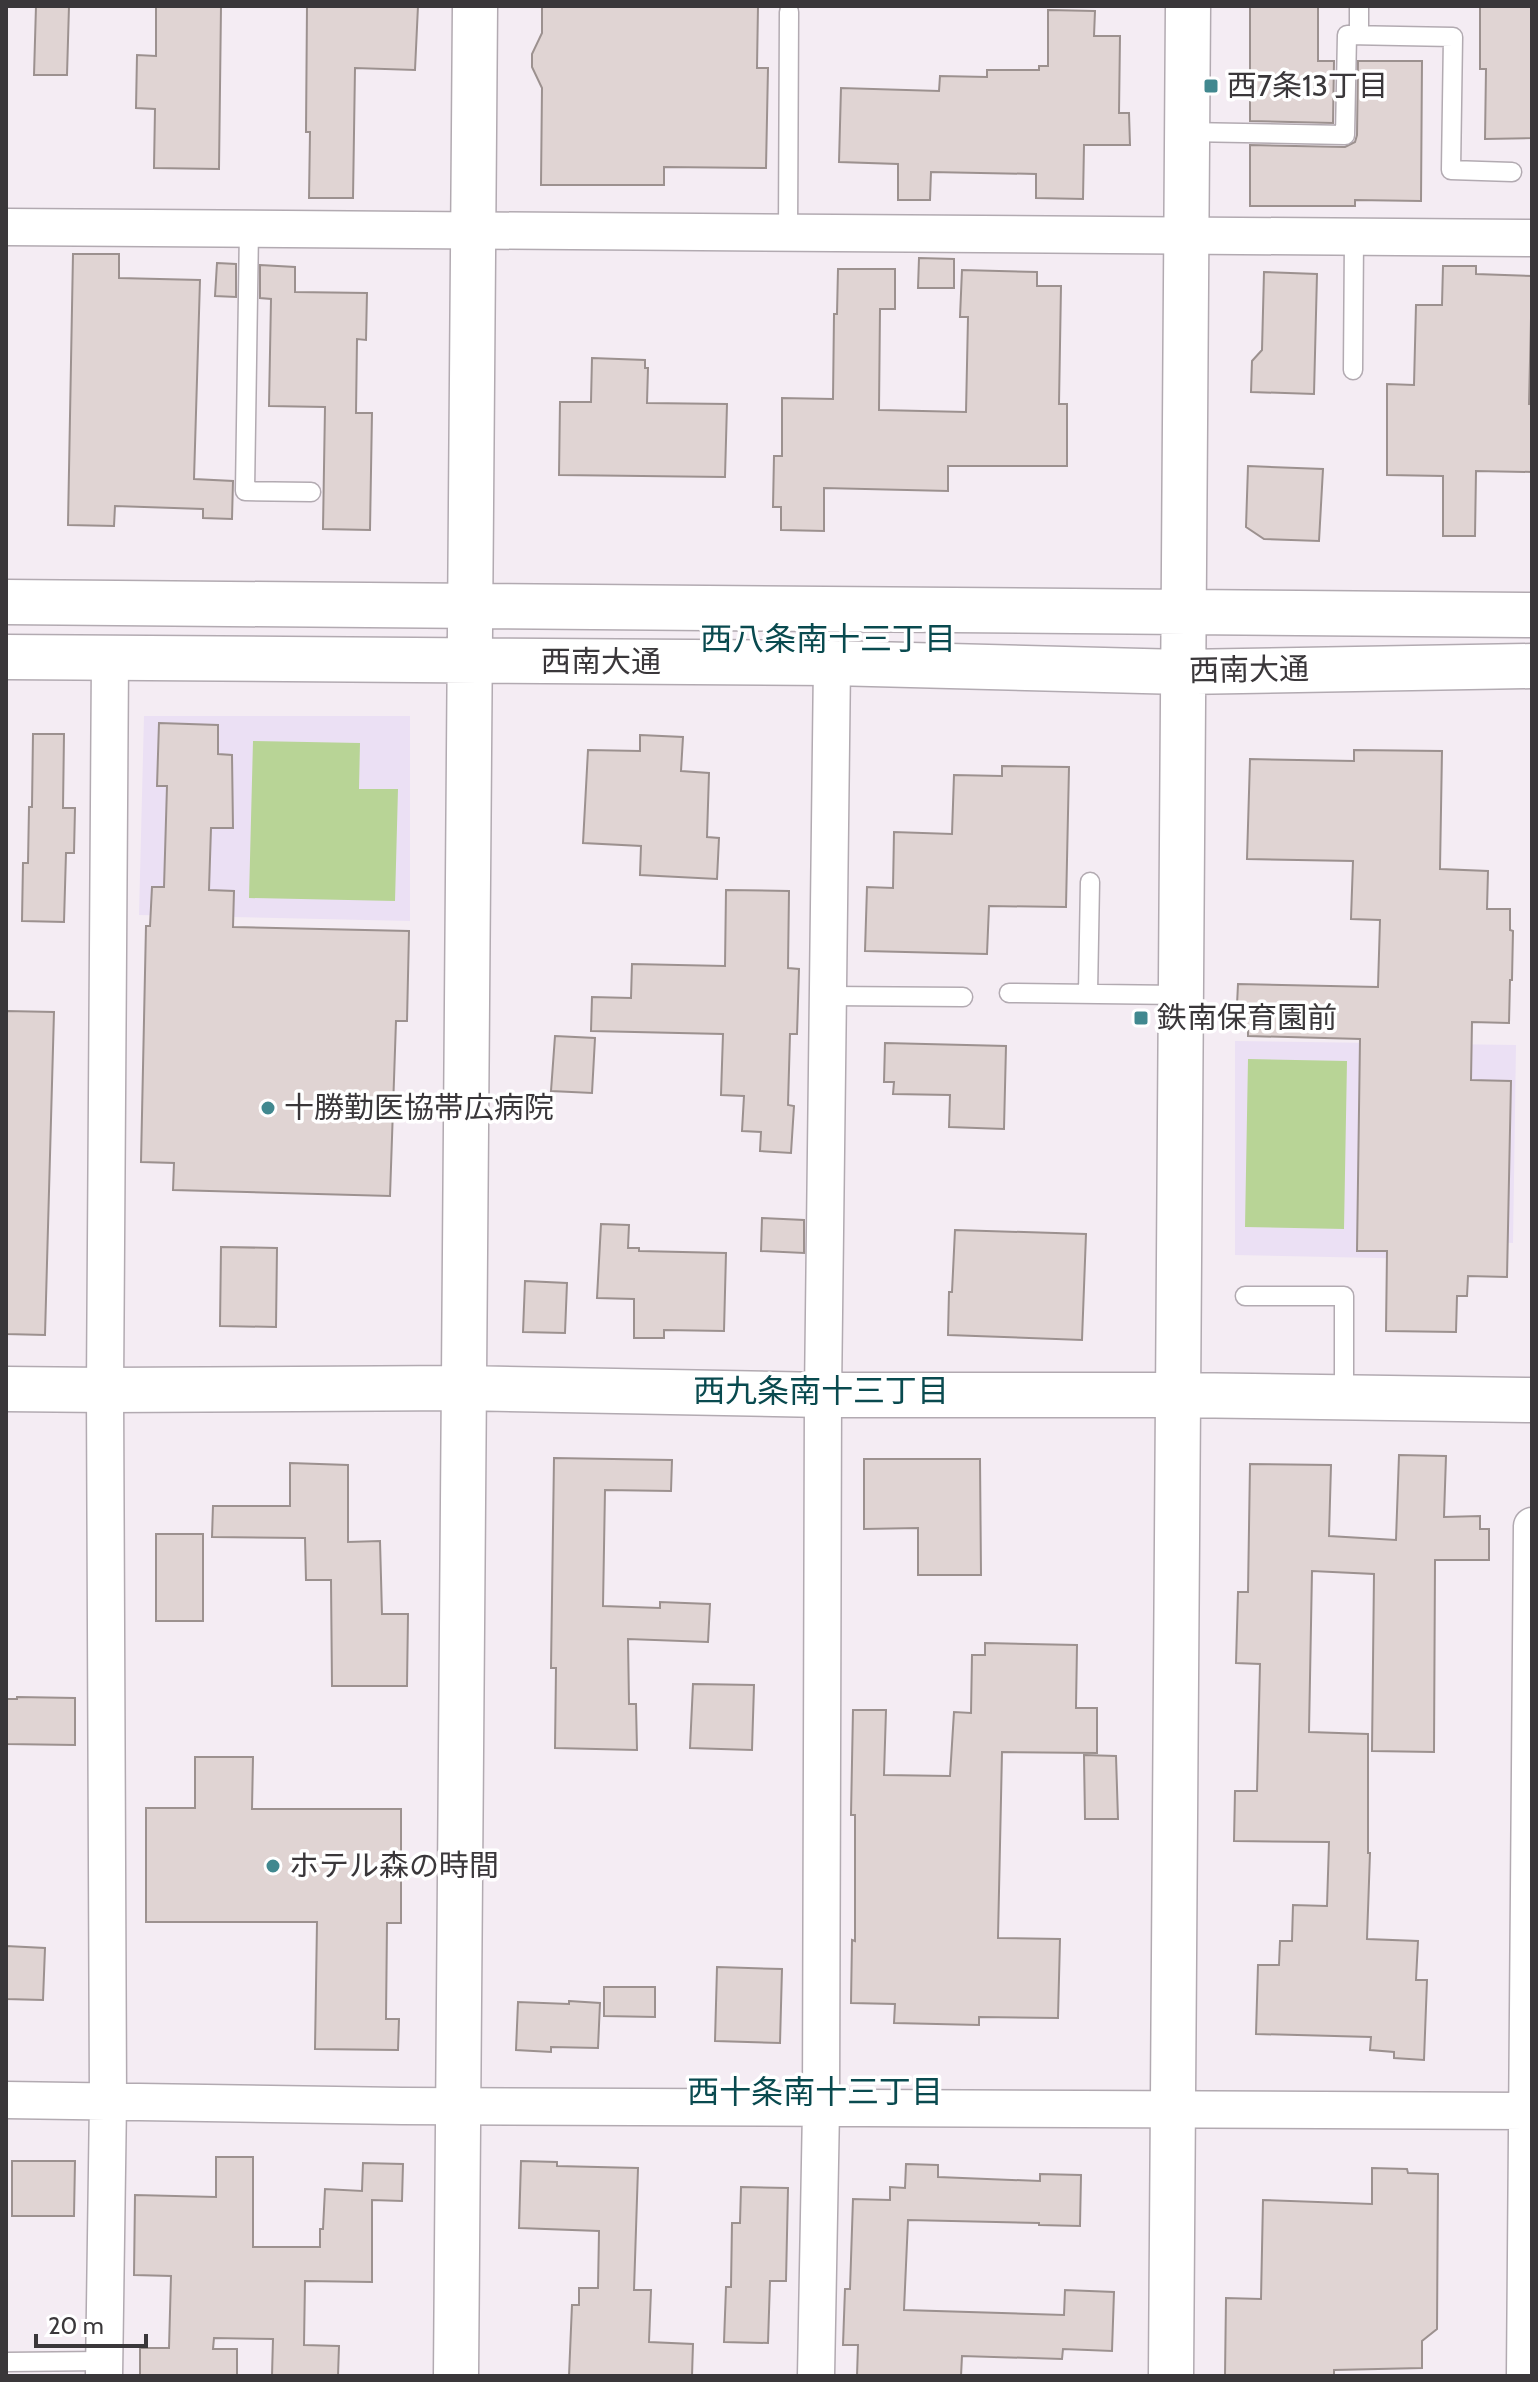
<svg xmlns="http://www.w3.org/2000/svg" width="1538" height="2382" viewBox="0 0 1538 2382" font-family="Cabin,'Noto Sans JP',sans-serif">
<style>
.education{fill:#ebe0f4}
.green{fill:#b8d496}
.building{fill:#e0d4d3;stroke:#9c918f;stroke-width:2}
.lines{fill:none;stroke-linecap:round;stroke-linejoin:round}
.service-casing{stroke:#b2aab1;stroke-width:21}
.minor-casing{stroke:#b2aab1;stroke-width:39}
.tertiary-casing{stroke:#b2aab1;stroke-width:47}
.service{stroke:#fff;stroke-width:18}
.minor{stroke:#fff;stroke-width:36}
.tertiary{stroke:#fff;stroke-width:44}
.poi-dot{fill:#41888f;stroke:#fff;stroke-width:3}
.labels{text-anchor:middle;stroke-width:7;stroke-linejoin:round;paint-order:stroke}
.poi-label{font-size:30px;fill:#3a373a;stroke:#fff;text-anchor:start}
.street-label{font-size:30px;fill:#3a373a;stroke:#fff}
.neighbourhood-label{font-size:32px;fill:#094a4f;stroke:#fff}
</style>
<rect width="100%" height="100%" fill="#f4ecf3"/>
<path class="education" d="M 144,716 L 410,716 L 410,921 L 139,915 Z
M 1235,1041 L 1516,1045 L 1513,1243 L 1472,1241 L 1471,1260 L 1235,1255 Z"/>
<path class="green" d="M 253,741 L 360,743 L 359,789 L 398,789 L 395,901 L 249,898 Z
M 1248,1059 L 1347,1061 L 1344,1229 L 1245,1227 Z"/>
<path class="building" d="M 36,6 L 69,6 L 67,75 L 34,75 Z
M 156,6 L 221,6 L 219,169 L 154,168 L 155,109 L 136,108 L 137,55 L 156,56 Z
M 307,6 L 418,6 L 415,70 L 355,68 L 353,198 L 309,198 L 310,132 L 306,132 Z
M 542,6 L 758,6 L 757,68 L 768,68 L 766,168 L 664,167 L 664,185 L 541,185 L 542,88 L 532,67 L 532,54 L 542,33 Z
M 1250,6 L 1318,6 L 1318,61 L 1334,61 L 1333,123 L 1250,121 Z
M 1480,6 L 1532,6 L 1532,138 L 1485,139 L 1486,69 L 1480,69 Z
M 1048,10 L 1095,11 L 1094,36 L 1120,36 L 1119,113 L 1129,113 L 1130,145 L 1084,145 L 1083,199 L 1036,198 L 1036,174 L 931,172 L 930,200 L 898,200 L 898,164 L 839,162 L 841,88 L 939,91 L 940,76 L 987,77 L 987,70 L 1039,70 L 1039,66 L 1048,66 Z
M 1358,61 L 1422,61 L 1421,201 L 1355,200 L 1355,206 L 1250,206 L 1250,145 L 1345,147 L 1355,142 L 1357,135 Z
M 73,254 L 119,254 L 119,278 L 200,280 L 194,479 L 233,481 L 232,519 L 203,518 L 203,509 L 115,506 L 114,526 L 68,525 Z
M 919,258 L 954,259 L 954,288 L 918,288 Z
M 217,263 L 236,264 L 236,297 L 215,296 Z
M 260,265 L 295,267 L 295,292 L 367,293 L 366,340 L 357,339 L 356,413 L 372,413 L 370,530 L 323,529 L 325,407 L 269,406 L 271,299 L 260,298 Z
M 1443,266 L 1476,266 L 1476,274 L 1532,276 L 1529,404 L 1532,404 L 1532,472 L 1476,471 L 1475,536 L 1443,536 L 1443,476 L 1387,475 L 1387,384 L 1414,385 L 1416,305 L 1442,305 Z
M 838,269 L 895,269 L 895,309 L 880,309 L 879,410 L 966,412 L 968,317 L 960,317 L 962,270 L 1037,272 L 1037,286 L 1061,286 L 1059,404 L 1067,404 L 1067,466 L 948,466 L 948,491 L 824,488 L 824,531 L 781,530 L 781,507 L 773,507 L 774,456 L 782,456 L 782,398 L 833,399 L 834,314 L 837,314 Z
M 1264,272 L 1317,274 L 1314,394 L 1251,392 L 1252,361 L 1262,350 Z
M 592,358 L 645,360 L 645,368 L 648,368 L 647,403 L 727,404 L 725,477 L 559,475 L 560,402 L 591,402 Z
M 1248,466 L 1323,469 L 1319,541 L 1264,539 L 1246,527 Z
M 159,723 L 218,725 L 218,754 L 232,755 L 233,828 L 211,828 L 209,890 L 234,891 L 233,927 L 409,931 L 407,1021 L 396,1021 L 390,1196 L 173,1190 L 174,1163 L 141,1162 L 146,926 L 150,926 L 152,887 L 164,887 L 167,786 L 157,786 Z
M 33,734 L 64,734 L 63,808 L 75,808 L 74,853 L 66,853 L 64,922 L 22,921 L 23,863 L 28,863 L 29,807 L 32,807 Z
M 640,735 L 683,737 L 681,771 L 709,773 L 707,837 L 719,838 L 717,879 L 640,875 L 641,846 L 583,843 L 588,750 L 640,751 Z
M 1354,750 L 1442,751 L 1440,869 L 1488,871 L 1487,909 L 1510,909 L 1510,930 L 1513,931 L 1512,980 L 1510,980 L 1509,1023 L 1472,1022 L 1471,1080 L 1511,1081 L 1507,1277 L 1468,1276 L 1467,1296 L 1457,1296 L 1456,1332 L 1386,1331 L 1387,1251 L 1357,1251 L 1360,1039 L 1248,1036 L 1248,1026 L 1236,1026 L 1238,984 L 1378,987 L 1380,920 L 1351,919 L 1353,861 L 1247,859 L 1250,759 L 1354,761 Z
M 1002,766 L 1069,767 L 1066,907 L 989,906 L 987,954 L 865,951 L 867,887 L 893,888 L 894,832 L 952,834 L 954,775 L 1002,776 Z
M 726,890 L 789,891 L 788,968 L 799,969 L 797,1034 L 790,1034 L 788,1105 L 794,1106 L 791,1153 L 760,1151 L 761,1132 L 742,1131 L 744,1096 L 721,1095 L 723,1034 L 591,1031 L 592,997 L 631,998 L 632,964 L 725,966 Z
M 6,1011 L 54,1012 L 45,1335 L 6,1334 Z
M 555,1036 L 595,1038 L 592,1093 L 551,1091 Z
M 885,1043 L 1006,1046 L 1004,1129 L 949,1127 L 950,1095 L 893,1094 L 894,1082 L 884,1082 Z
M 762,1218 L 804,1220 L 804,1253 L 761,1251 Z
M 601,1224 L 629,1225 L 628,1248 L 639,1248 L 639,1251 L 726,1253 L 724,1331 L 664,1330 L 664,1338 L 634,1338 L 634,1299 L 597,1298 Z
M 955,1230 L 1086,1234 L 1082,1340 L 948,1335 L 949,1292 L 952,1292 Z
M 221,1247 L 277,1248 L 276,1327 L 220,1326 Z
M 525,1281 L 567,1283 L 565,1333 L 523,1332 Z
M 1399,1455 L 1446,1456 L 1444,1517 L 1480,1516 L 1480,1529 L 1489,1529 L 1489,1560 L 1435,1560 L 1434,1752 L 1372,1751 L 1374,1574 L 1312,1571 L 1309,1732 L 1368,1734 L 1368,1853 L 1370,1853 L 1367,1939 L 1418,1941 L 1416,1980 L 1427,1980 L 1424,2060 L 1394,2058 L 1394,2052 L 1370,2050 L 1371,2037 L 1256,2034 L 1258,1965 L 1279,1965 L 1280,1941 L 1292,1941 L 1293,1905 L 1327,1906 L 1329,1842 L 1234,1841 L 1235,1791 L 1257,1791 L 1260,1664 L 1236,1663 L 1238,1592 L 1248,1592 L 1250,1464 L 1331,1465 L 1329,1536 L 1396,1540 Z
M 554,1458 L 672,1460 L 671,1491 L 605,1490 L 603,1606 L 660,1608 L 660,1602 L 710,1604 L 708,1642 L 628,1639 L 629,1704 L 636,1704 L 637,1750 L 555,1748 L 556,1668 L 551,1668 Z
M 864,1459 L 980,1459 L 981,1575 L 918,1575 L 918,1528 L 864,1529 Z
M 290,1463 L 348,1465 L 348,1542 L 380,1541 L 382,1614 L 408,1614 L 407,1686 L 332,1686 L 331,1580 L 306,1580 L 305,1538 L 212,1537 L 213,1506 L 290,1506 Z
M 156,1534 L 203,1534 L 203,1621 L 156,1621 Z
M 985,1643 L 1077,1645 L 1076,1708 L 1097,1708 L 1097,1753 L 1002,1752 L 998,1938 L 1060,1939 L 1058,2018 L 979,2017 L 979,2025 L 894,2023 L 895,2004 L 851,2003 L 852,1940 L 855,1941 L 855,1815 L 851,1815 L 853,1710 L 886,1710 L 884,1775 L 950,1776 L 954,1712 L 971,1713 L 972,1655 L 985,1655 Z
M 693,1684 L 754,1685 L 752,1750 L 690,1748 Z
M 17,1697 L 75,1698 L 75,1745 L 6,1744 L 6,1699 L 17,1699 Z
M 1084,1755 L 1116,1756 L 1118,1819 L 1085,1819 Z
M 195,1757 L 253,1757 L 252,1809 L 401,1809 L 401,1923 L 387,1923 L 386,2019 L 399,2019 L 398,2050 L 315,2049 L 317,1922 L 146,1922 L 146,1808 L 195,1808 Z
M 6,1946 L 45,1948 L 43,2000 L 6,1999 Z
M 717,1967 L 782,1969 L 780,2043 L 715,2041 Z
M 604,1987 L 655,1987 L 655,2017 L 604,2016 Z
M 569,2001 L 600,2003 L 598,2048 L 551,2047 L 551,2052 L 516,2050 L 518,2002 L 569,2004 Z
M 216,2157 L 253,2157 L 253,2247 L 320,2247 L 320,2229 L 323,2229 L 325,2189 L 362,2191 L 363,2163 L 403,2164 L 402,2201 L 372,2200 L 372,2282 L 305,2281 L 304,2345 L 339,2346 L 338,2376 L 272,2376 L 273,2339 L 214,2338 L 213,2349 L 237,2349 L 237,2376 L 140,2376 L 140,2348 L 169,2348 L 171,2276 L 134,2275 L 135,2195 L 216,2197 Z
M 12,2161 L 75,2161 L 74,2216 L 12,2216 Z
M 521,2161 L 557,2162 L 557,2166 L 638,2168 L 634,2290 L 651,2290 L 649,2342 L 693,2344 L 692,2376 L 569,2376 L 572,2305 L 579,2305 L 579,2288 L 598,2288 L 599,2231 L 519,2228 Z
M 906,2164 L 938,2165 L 938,2177 L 1040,2181 L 1040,2174 L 1081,2175 L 1080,2226 L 1039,2225 L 1039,2223 L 908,2220 L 904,2310 L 1064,2315 L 1065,2290 L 1114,2292 L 1112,2351 L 1063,2349 L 1062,2359 L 962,2356 L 961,2376 L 857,2376 L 858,2345 L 843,2345 L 845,2289 L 850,2289 L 853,2199 L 890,2200 L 890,2187 L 905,2188 Z
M 1372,2168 L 1407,2169 L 1408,2173 L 1438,2174 L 1437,2329 L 1422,2341 L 1422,2368 L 1334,2370 L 1334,2376 L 1225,2376 L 1226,2298 L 1261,2299 L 1263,2200 L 1372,2204 Z
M 741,2187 L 788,2188 L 786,2281 L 770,2281 L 768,2343 L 724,2342 L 726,2287 L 731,2287 L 732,2223 L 740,2223 Z"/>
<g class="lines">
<defs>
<path id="service" d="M 1359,35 L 1359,6
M 1187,132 L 1345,135 L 1347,35 L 1453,37 L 1451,170 L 1512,172
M 249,229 L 245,491 L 311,492
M 788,234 L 789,12
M 1353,370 L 1354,237
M 1009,993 L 1180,995
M 1088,993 L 1090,882
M 828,996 L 963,997
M 1245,1296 L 1344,1296 L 1344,1397
M 6,2362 L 104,2361"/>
<path id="minor" d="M 6,227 L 1532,238
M 6,2100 L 402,2106 L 1532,2111
M 104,2376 L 108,2100 L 105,1390 L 110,658
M 816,2376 L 821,2109 L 823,1395 L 832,663
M 1525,2376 L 1532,1526"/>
<path id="tertiary" d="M 6,602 L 1532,615
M 6,657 L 832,663 L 1182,672 L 1532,666
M 6,1389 L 105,1390 L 462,1388 L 823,1395 L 1177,1395 L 1532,1400
M 456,2376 L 475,6
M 1171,2376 C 1181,1586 1178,796 1188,6"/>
</defs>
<use href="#service" class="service-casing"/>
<use href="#minor" class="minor-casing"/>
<use href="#tertiary" class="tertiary-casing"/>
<use href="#service" class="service"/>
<use href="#minor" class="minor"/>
<use href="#tertiary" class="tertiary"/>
</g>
<g class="poi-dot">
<rect x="1203" y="78" width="16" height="16" rx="4"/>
<rect x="1133" y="1010" width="16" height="16" rx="4"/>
<circle cx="268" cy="1108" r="8"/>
<circle cx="273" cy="1866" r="8"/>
</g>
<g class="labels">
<g class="poi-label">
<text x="1227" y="96">西7条13丁目</text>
<text x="1157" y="1028">鉄南保育園前</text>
<text x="284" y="1118">十勝勤医協帯広病院</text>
<text x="289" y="1876">ホテル森の時間</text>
</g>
<g class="street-label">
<text x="601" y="672">西南大通</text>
<text transform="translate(1249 670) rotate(-1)" y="10">西南大通</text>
</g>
<g class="neighbourhood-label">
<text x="828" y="650">西八条南十三丁目</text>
<text x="821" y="1402">西九条南十三丁目</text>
<text x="815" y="2103">西十条南十三丁目</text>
</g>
</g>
<rect width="1538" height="2382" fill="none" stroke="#3a373a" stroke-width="16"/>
<path d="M36 2334v12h110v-12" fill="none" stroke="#3a373a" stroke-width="4"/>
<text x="48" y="2334" font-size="24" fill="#3a373a" stroke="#ffffff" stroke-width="6" paint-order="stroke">20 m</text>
</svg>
